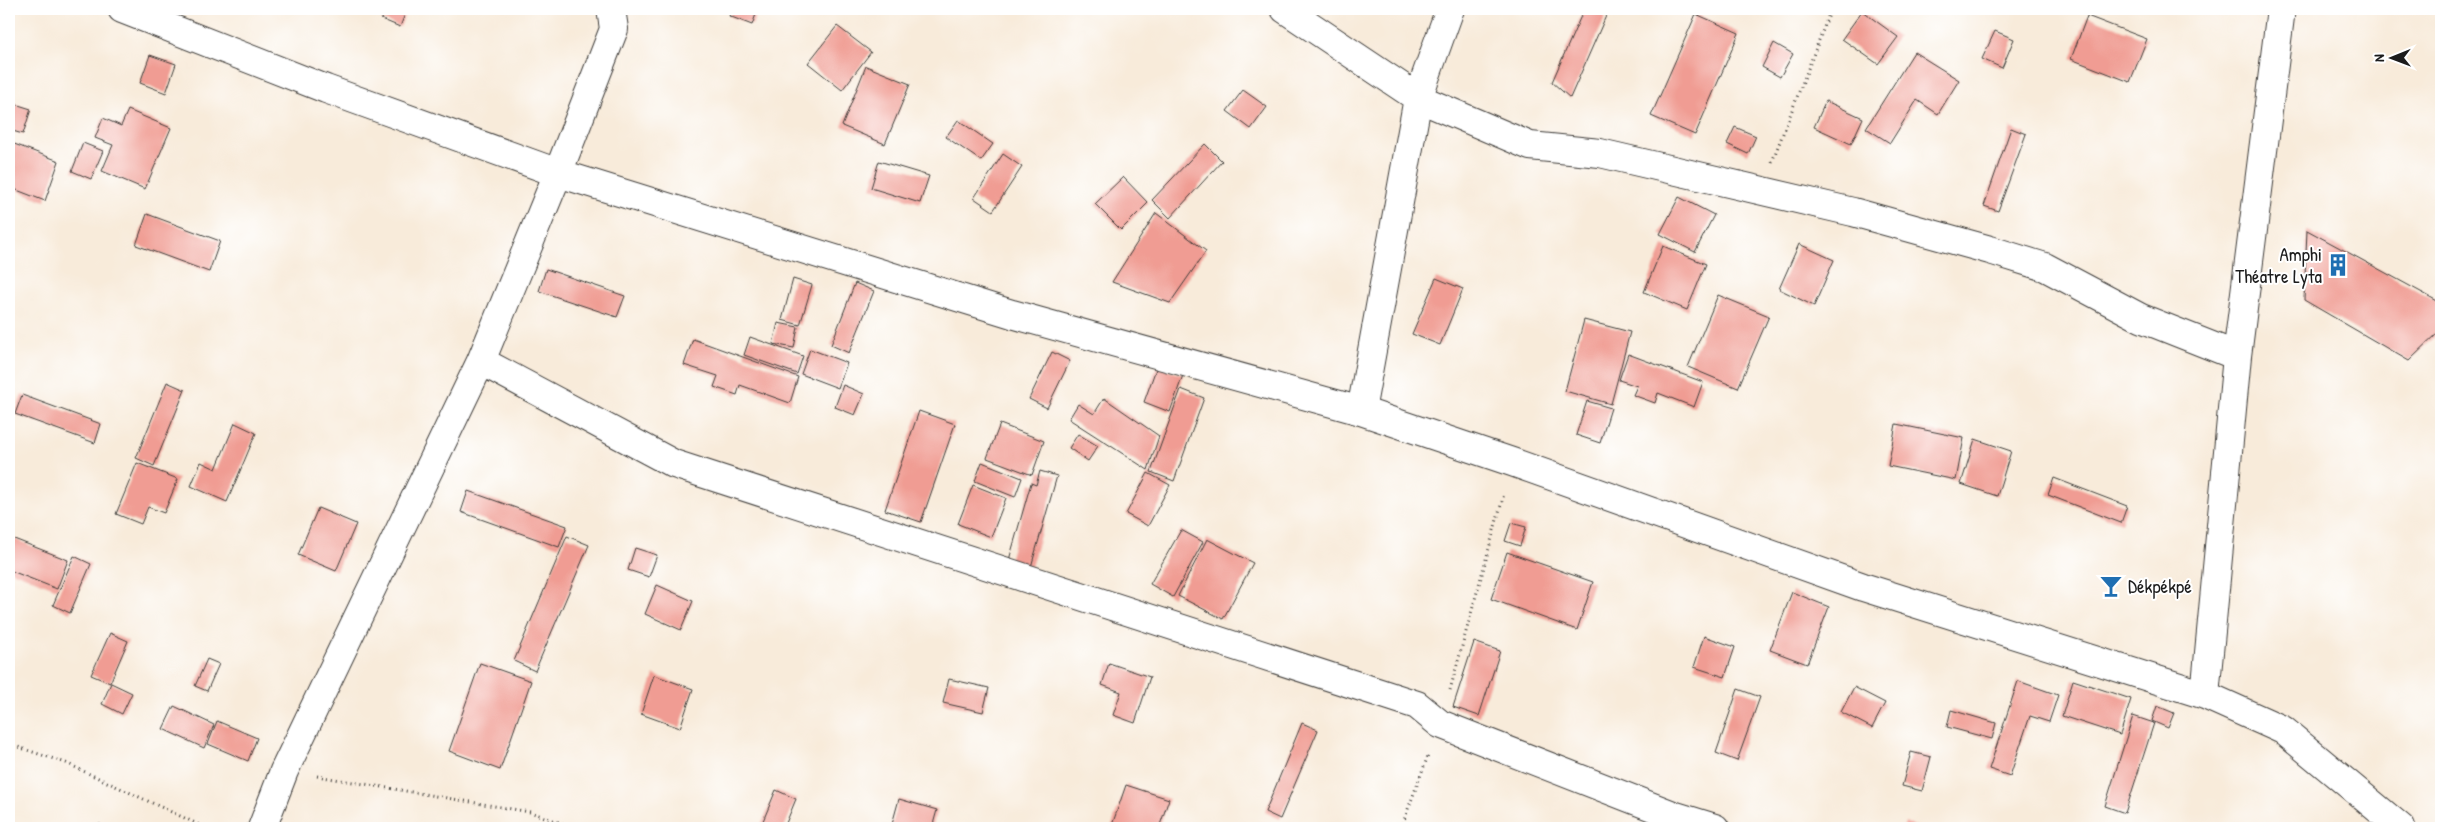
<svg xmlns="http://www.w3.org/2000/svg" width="2450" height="837" viewBox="0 0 2450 837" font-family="'Patrick Hand',sans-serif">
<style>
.building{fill:#f09c93}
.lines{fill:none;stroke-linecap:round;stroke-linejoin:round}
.minor-casing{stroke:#3d3b38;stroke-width:30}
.path{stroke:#3d3b38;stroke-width:3;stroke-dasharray:1 4;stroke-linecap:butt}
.minor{stroke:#fff;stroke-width:28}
.labels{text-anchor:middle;stroke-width:4;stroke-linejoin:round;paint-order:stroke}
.poi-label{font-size:19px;fill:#1c1c1c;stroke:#fff;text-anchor:end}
</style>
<rect width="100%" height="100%" fill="#fff"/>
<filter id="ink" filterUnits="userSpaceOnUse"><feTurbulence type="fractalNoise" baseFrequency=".02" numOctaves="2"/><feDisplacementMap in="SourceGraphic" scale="10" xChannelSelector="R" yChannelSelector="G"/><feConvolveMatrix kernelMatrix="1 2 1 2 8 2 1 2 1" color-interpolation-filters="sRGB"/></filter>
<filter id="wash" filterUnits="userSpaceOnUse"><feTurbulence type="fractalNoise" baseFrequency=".0096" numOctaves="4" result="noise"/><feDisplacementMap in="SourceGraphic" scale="20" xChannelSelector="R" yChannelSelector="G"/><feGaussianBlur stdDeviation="1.12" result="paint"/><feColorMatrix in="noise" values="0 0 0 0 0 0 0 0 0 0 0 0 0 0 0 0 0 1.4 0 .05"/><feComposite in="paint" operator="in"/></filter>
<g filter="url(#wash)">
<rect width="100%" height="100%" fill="#f8ebda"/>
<g id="blocks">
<path class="building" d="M 385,9 L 407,9 L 400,27 L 381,19 Z
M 732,9 L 758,9 L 752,25 L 729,16 Z
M 1584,9 L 1609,9 L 1570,98 L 1552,82 Z
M 1862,11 L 1898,37 L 1878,64 L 1842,39 Z
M 1696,14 L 1739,33 L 1695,135 L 1651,116 Z
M 2087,16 L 2147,39 L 2130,82 L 2071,59 Z
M 837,26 L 871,52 L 842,90 L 808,63 Z
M 1995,31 L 2014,39 L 2002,68 L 1982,59 Z
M 1774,43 L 1793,54 L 1780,77 L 1762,67 Z
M 1914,52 L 1959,80 L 1938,114 L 1917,100 L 1890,143 L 1866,128 Z
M 150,55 L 176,64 L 166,93 L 140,83 Z
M 866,66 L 910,84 L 885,144 L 842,126 Z
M 1243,90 L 1267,107 L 1251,129 L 1227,111 Z
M 1826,101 L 1863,118 L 1851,144 L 1814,127 Z
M 12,103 L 31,109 L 23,134 L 9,130 L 9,113 Z
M 128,110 L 171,128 L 145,189 L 102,171 L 113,145 L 95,138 L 103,118 L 121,126 Z
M 958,120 L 993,144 L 981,161 L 946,137 Z
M 1735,127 L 1756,136 L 1748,154 L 1727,144 Z
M 2011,128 L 2026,134 L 1998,211 L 1984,206 Z
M 9,142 L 59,161 L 45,201 L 9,187 Z
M 83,143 L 103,151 L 91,179 L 72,171 Z
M 1205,144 L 1222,161 L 1170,218 L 1152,200 Z
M 1003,154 L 1022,167 L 993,211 L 974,198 Z
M 879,161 L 929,176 L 920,203 L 871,188 Z
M 1123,177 L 1148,203 L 1121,230 L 1095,204 Z
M 1679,197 L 1714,215 L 1695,252 L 1660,234 Z
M 1156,213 L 1206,251 L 1170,303 L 1112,282 Z
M 147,214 L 220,241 L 209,272 L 136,245 Z
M 2307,230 L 2441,303 L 2441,330 L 2409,361 L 2304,300 Z
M 1799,244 L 1834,260 L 1814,306 L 1779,289 Z
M 1663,246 L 1706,264 L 1687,310 L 1644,292 Z
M 546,269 L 625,296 L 617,317 L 539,291 Z
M 1436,278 L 1463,289 L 1440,345 L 1412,334 Z
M 793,279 L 812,285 L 800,325 L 782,320 Z
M 855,283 L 874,291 L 849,353 L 831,345 Z
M 1718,295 L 1769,316 L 1738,388 L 1688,367 Z
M 1584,320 L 1630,332 L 1611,404 L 1565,391 Z
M 778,323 L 798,327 L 794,348 L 773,344 Z
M 750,337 L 803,356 L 797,374 L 744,355 Z
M 693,339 L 798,377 L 790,403 L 740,385 L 737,395 L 714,387 L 718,376 L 684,365 Z
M 810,349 L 847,363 L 838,388 L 801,374 Z
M 1052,352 L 1070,361 L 1047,408 L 1029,399 Z
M 1628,354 L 1703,382 L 1694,407 L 1658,393 L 1655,403 L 1633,395 L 1637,386 L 1619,380 Z
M 1157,366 L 1183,375 L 1170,412 L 1144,402 Z
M 167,382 L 185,390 L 154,466 L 136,458 Z
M 843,385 L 864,394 L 855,415 L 835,407 Z
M 1181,389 L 1204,398 L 1174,481 L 1151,472 Z
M 22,395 L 101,424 L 95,443 L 15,414 Z
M 1104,398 L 1159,436 L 1148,470 L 1069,419 L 1078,404 L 1094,414 Z
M 1587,401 L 1611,408 L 1600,443 L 1576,435 Z
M 919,411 L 955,424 L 921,522 L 885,510 Z
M 235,423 L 256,433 L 227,502 L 191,486 L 201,462 L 216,469 Z
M 1000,424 L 1044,441 L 1032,475 L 987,458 Z
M 1896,424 L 1964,438 L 1956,480 L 1888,466 Z
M 1078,434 L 1098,446 L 1088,461 L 1069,448 Z
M 1975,439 L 2011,451 L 1997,496 L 1961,484 Z
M 982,462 L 1022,478 L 1015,497 L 975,481 Z
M 137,463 L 178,479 L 164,513 L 148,507 L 141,524 L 116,514 Z
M 1040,471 L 1057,476 L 1031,567 L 1009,560 L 1031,483 L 1036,485 Z
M 1148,473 L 1170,485 L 1148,526 L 1126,514 Z
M 2054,478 L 2127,506 L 2121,523 L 2048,495 Z
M 973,485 L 1006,498 L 991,537 L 958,524 Z
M 468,491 L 567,526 L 559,547 L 461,512 Z
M 318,508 L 356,524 L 336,571 L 298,555 Z
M 1511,523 L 1526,527 L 1520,546 L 1505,541 Z
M 1181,530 L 1203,542 L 1173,597 L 1150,584 Z
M 567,536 L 589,545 L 535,671 L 514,661 Z
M 9,537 L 68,560 L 57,589 L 9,570 Z
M 1207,539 L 1253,563 L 1223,619 L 1178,596 Z
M 635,548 L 657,555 L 649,577 L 628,570 Z
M 1507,552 L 1593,582 L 1577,630 L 1491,599 Z
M 74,556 L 91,564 L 70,613 L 53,605 Z
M 657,585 L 693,601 L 681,630 L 645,614 Z
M 1792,592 L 1829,607 L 1807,664 L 1770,650 Z
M 110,633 L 128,641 L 110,683 L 91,675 Z
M 1704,636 L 1735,647 L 1725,677 L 1694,667 Z
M 1474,642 L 1500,651 L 1479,716 L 1453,707 Z
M 207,659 L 219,664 L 207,691 L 195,686 Z
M 480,663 L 531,681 L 500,770 L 449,751 Z
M 1109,663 L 1150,677 L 1135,723 L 1113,715 L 1121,692 L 1102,685 Z
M 654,675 L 693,689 L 680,728 L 641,714 Z
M 949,679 L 989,688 L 983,712 L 943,703 Z
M 2073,680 L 2131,699 L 2120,735 L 2062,716 Z
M 2018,681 L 2058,695 L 2049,722 L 2030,716 L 2010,776 L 1989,769 Z
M 111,683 L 132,693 L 122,714 L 102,704 Z
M 1854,687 L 1885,703 L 1872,728 L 1841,712 Z
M 1738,689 L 1760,697 L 1737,761 L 1716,753 Z
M 174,706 L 214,725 L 204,748 L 163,729 Z
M 2157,706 L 2174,713 L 2168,728 L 2152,721 Z
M 1951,710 L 1996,723 L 1992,739 L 1947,727 Z
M 2133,716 L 2154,723 L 2125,813 L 2105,806 Z
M 217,721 L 257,738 L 248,761 L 208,744 Z
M 1302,723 L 1318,730 L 1280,819 L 1265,812 Z
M 1911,752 L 1931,757 L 1922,791 L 1902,786 Z
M 1126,785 L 1169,799 L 1159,828 L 1111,828 Z
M 776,790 L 796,799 L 784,828 L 760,828 Z
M 899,799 L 937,810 L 932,828 L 891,828 Z
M 1905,823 L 1921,828 L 1903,828 Z
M 99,824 L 115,827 L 115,828 L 98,828 Z"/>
</g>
</g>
<g filter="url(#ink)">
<use href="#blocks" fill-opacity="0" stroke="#3d3b38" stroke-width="1"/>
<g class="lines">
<defs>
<path id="minor" d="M 122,9 L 326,89 L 558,173 L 1012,314 L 1361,411 L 1512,462 L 1863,587 L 2205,695 L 2283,730 L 2401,828
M 1285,9 L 1418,98 L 1530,146 L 1600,153 L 1853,212 L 1990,250 L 2045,267 L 2141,318 L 2237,356
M 481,361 L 674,464 L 1417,705 L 1440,724 L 1673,815 L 1715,828
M 1361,411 L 1418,98 L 1450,9
M 2205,695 L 2237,356 L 2281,9
M 262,828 L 284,771 L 481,361 L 558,173 L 614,29 L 611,9"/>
</defs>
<use href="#minor" class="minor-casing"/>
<path class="path" d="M 1772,162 L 1831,9
M 2441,618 L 2441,640
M 1450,690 L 1504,494
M 9,744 L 66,763 L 206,828
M 317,776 L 530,812 L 576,828
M 1401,828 L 1429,753"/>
<use href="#minor" class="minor"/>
</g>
</g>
<defs>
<symbol id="building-bare" viewBox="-9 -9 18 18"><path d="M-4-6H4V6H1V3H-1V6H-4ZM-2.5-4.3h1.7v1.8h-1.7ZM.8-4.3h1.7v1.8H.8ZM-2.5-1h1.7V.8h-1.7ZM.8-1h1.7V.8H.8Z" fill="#1f6fb2" stroke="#fff" stroke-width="2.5" paint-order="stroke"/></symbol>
<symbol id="bar-bare" viewBox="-9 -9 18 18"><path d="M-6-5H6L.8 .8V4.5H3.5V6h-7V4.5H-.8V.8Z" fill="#1f6fb2" stroke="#fff" stroke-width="2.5" paint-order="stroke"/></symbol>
</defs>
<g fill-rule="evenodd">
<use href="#building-bare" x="2322" y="249" width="32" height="32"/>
<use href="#bar-bare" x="2095" y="570" width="32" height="32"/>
</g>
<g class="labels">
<g class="poi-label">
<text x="2322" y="261">Amphi<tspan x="2322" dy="22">Théatre Lyta</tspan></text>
<text x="2128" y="593" text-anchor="start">Dékpékpé</text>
</g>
</g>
<rect width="2450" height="837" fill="none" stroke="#fff" stroke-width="30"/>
<g transform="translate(2392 58) rotate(269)" stroke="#ffffff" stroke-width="4" paint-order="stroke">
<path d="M0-4L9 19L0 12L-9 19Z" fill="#1c1c1c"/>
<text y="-8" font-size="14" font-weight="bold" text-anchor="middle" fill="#1c1c1c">N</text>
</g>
</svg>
